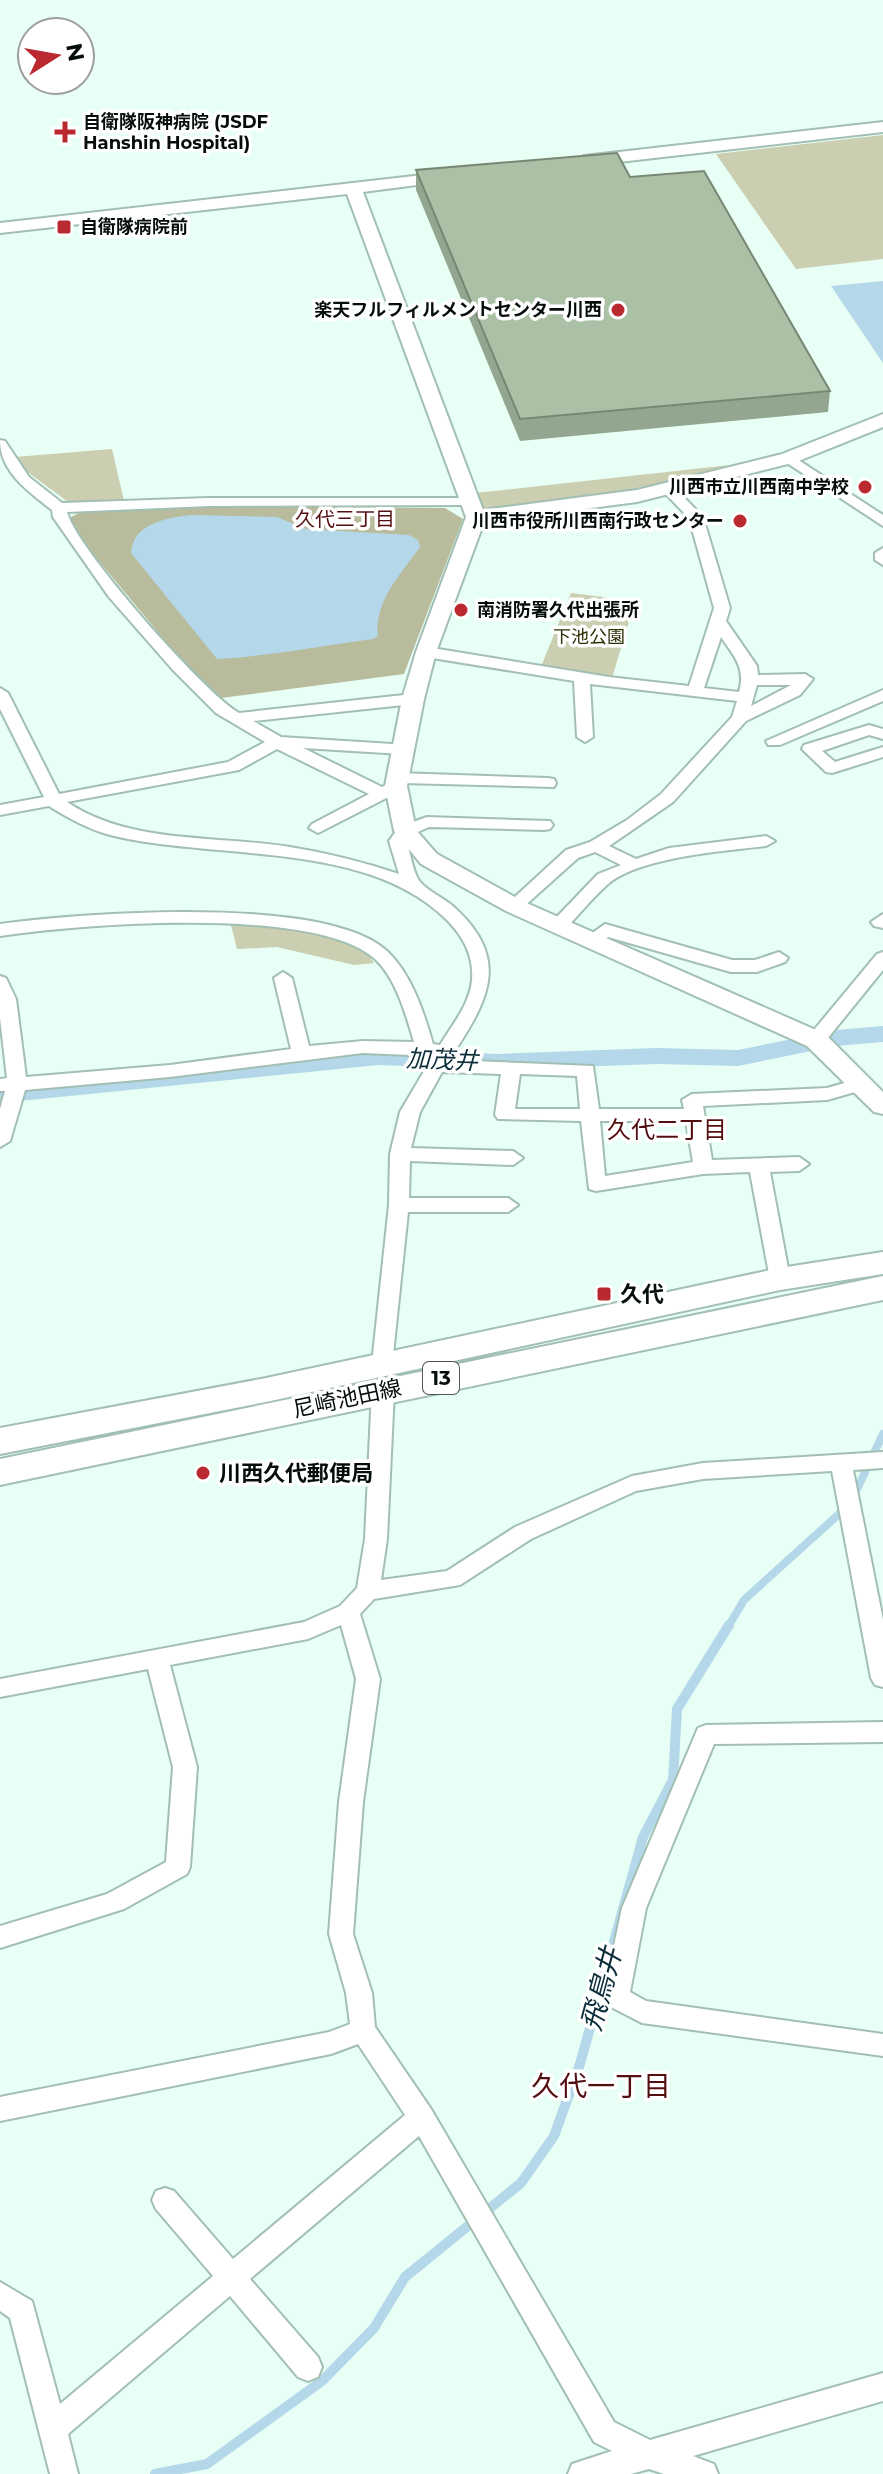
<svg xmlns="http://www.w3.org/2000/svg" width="883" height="2474" viewBox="0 0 883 2474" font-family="Montserrat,'Noto Sans JP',sans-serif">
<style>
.green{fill:#cbceb0}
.forest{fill:#b9bc9c}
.water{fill:#b4d8e9}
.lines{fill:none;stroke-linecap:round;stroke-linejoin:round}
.stream-far1{stroke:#b4d8e9;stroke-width:8}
.stream{stroke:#b4d8e9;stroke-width:10}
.canal{fill:#b4d8e9;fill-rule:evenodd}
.minor-casing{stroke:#a2bfb3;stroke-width:4}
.tertiary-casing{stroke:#a2bfb3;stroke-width:4}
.primary-casing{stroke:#a2bfb3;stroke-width:4}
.minor{fill:#fff;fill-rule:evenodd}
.tertiary{fill:#fff;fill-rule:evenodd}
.primary{fill:#fff;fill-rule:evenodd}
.wall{fill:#93a68f}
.building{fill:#abc1a6;stroke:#788774;stroke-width:2}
.poi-dot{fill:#ba2930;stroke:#fff;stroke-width:3}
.labels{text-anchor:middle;stroke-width:7;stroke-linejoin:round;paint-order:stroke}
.far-poi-label{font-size:18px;font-weight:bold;fill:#050e0a;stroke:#fff;text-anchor:start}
.far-park-label{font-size:18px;fill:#2e2f05;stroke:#fff}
.far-neighbourhood-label{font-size:20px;fill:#530e10;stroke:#fff}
.shield{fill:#fff;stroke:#505654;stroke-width:2}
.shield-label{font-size:20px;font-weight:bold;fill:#050e0a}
.poi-label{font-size:22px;font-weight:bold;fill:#050e0a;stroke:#fff;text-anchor:start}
.street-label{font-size:22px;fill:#050e0a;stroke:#fff}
.water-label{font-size:24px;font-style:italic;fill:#0c2d3a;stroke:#fff}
.neighbourhood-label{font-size:24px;fill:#530e10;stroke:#fff}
.near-water-label{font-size:28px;font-style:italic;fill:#0c2d3a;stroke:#fff}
.near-neighbourhood-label{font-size:28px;fill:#530e10;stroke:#fff}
</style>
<rect width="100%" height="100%" fill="#e7fff5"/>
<path class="green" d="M 883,135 L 883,259 L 796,269 L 716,154 Z
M 112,449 L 124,501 L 71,504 L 26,471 L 15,457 Z
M 730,465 L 636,494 L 483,512 L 475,493 Z
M 571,593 L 635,601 L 612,678 L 540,669 Z
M 231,925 C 269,928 354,925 374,963 L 354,965 L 277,947 L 237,949 Z"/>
<path class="forest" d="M 224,506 L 445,508 L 463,519 L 404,674 L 221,698 L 185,665 L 65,520 L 83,511 Z"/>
<path class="water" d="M 883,281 L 883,363 L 831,286 Z
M 191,515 L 277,517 L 306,529 L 409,535 L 418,540 L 420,547 C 402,572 373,603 378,636 L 373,639 C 321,646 270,656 217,659 L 131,553 C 133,523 167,518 191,515 Z"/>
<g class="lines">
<path class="stream-far1" d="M 728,1627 L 744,1600 L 850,1504 L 883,1434"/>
<path class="stream" d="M 155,2474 L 207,2464 L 322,2381 L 374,2328 L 405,2277 L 521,2183 L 554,2136 L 580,2064 L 643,1837 L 673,1780 L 677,1709 L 729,1625"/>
<path class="canal" d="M 883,1026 L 883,1042 L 836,1046 L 738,1066 L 656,1064 L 498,1070 L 379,1065 L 0,1103 L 0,1087 L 379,1049 L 498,1054 L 656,1048 L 738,1050 L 836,1030 Z"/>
<defs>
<path id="minor" d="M 0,440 L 5,441 L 29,477 L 62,503 L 209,498 L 475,498 L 475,504 L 470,505 L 209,506 L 67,512 C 75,547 205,694 239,713 L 413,694 L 421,699 L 413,704 L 253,721 L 281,737 L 408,745 L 410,749 L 408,753 L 402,754 L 303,748 L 382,787 L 392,782 L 389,778 L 397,773 L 548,778 L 554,779 L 556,783 L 554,787 L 402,783 L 402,790 L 318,833 L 309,828 L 312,824 L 369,794 L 277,749 L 239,770 L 67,802 C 131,845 217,835 290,847 C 327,853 363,862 399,874 L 389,841 L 399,827 L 427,817 L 550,821 L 553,825 L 550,829 L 544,830 L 429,827 L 411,835 L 407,841 C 410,853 412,866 417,877 C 422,889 445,898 455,908 C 514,962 485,1005 449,1060 L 593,1066 L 599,1109 L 684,1109 L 682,1100 L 692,1094 L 827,1088 L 862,1078 L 869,1080 L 871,1084 L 869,1088 L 827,1100 L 703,1106 L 712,1160 L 799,1157 L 809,1164 L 799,1171 L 770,1172 L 790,1279 L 787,1284 L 773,1284 L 770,1279 L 750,1172 L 703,1174 L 596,1191 L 589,1189 L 581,1121 L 498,1119 L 495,1115 L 501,1074 L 442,1072 L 420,1112 L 411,1148 L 513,1151 L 523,1158 L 513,1165 L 410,1161 L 409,1198 L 508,1198 L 518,1205 L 508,1212 L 408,1212 L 392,1364 L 389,1369 L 375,1369 L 372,1364 L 389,1205 L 390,1154 L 400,1112 L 433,1056 L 363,1053 L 170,1077 L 25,1090 L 10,1141 L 0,1147 L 0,1109 L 5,1091 L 0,1091 L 0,1079 L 7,1078 L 0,1018 L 0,976 L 6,978 L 16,999 L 26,1077 L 170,1065 L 291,1049 L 274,978 L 283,972 L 292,978 L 309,1046 L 363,1041 L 414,1042 C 406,1015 396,978 375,959 C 315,905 79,924 0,936 L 0,924 C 81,913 328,894 388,952 C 412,975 424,1013 433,1044 L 440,1045 C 452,1025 470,1004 472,980 C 474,956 463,936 447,920 C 366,839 214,861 110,835 C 88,829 68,818 49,806 L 0,815 L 0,805 L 44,797 L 0,709 L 0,688 L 8,693 L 59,794 L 228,762 L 265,742 L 216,713 L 173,670 L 109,597 L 53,517 L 52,510 C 28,491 0,472 0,440 ZM 520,1074 L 577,1076 L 580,1109 L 515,1109 ZM 600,1121 L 686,1121 L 693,1162 L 605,1176 Z
M 789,454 L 883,515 L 883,526 L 784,461 L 784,455 Z
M 668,485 L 673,486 L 703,517 L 730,608 L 726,621 L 757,666 L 758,675 L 805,674 L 813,679 L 800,695 L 746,721 L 673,802 L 609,846 L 636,859 L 669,848 L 766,836 L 775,841 L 766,846 C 724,851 640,857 608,884 C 592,898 579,915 564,930 L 558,932 L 549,926 L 552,922 L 598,874 L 621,865 L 595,852 L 578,858 L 520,910 L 514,911 L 505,906 L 566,850 L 590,842 L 627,820 L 661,794 L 732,717 L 737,701 L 590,684 L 593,737 L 585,742 L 577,737 L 574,681 L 426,657 L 418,652 L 426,647 L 609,677 L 689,686 L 714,608 L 689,518 L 661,489 ZM 721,637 C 734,656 746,668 739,692 L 704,688 ZM 757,685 L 791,685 L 751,706 Z
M 883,548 L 883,565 L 875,560 L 875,553 Z
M 883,690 L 883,701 L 780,745 L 768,745 L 766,741 Z
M 869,725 L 883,729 L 883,739 L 869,735 L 822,751 L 835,762 L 883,747 L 883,757 L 832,773 L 826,772 L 802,749 L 804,745 Z
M 883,914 L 883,928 L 874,926 L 871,922 Z
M 605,924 L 732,960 L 755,960 L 779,952 L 788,958 L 785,962 L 757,972 L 731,972 L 608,937 L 599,943 L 587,943 L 584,939 Z
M 883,952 L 883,970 L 823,1044 L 809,1044 L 807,1040 L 809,1036 L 877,954 Z
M 383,1382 L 390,1385 L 394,1390 L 387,1539 L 381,1580 L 447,1571 L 515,1527 L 632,1476 L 703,1463 L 883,1452 L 883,1468 L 853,1470 L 883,1620 L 883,1687 L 875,1685 L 871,1678 L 832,1471 L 703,1479 L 636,1491 L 531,1539 L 460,1585 L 374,1599 L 360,1614 L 380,1679 L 363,1802 L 353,1934 L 372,1993 L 375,2027 L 431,2109 L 614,2422 L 650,2440 L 883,2373 L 883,2401 L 693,2456 L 714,2464 L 718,2474 L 664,2474 L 649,2469 L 631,2474 L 568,2474 L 572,2464 L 612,2451 L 594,2442 L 419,2136 L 250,2279 L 318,2357 L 322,2367 L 318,2377 L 308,2381 L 298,2377 L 230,2296 L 68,2434 L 78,2474 L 50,2474 L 10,2318 L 0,2311 L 0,2282 L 32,2301 L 60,2404 L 213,2276 L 156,2209 L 152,2200 L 156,2191 L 165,2188 L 174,2191 L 233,2259 L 405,2115 L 358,2044 L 331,2054 L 0,2121 L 0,2097 L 329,2032 L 350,2024 L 346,1993 L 329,1934 L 339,1802 L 356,1679 L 341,1625 L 308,1639 L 170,1665 L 197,1767 L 190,1867 L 187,1874 L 124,1909 L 0,1948 L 0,1926 L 107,1894 L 166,1862 L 173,1767 L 148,1669 L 0,1697 L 0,1679 L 304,1622 L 340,1606 L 357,1588 L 365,1539 L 372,1390 L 376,1385 Z
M 883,1722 L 883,1742 L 714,1744 L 646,1908 L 630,1992 L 646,2001 L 883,2034 L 883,2056 L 642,2023 L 607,2005 L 603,1997 L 622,1908 L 698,1728 L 706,1725 Z"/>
<path id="tertiary" d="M 883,122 L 883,132 L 584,166 L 576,161 L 584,156 Z
M 449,172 L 455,174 L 455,180 L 363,192 L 483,510 L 637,490 L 782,454 L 883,414 L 883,427 L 796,462 L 637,502 L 484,522 L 436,652 L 424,699 L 407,786 L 416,830 L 437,854 L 522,901 L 825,1034 L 883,1092 L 883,1114 L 874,1112 L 807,1046 L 506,911 L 421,864 L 394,831 L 385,786 L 402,699 L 416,652 L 466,517 L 347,194 L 0,233 L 0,223 Z"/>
<path id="primary" d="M 883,1252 L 883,1274 L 780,1290 L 266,1402 L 0,1454 L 0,1428 L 266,1378 L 780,1268 Z
M 883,1276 L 883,1300 L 0,1485 L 0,1459 Z"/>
</defs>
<use href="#minor" class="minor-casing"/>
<use href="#tertiary" class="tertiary-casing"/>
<use href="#primary" class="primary-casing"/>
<use href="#minor" class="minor"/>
<use href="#tertiary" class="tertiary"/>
<use href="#primary" class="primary"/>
</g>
<path class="wall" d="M 416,170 L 630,177 L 830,391 L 828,412 L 520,441 L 416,190 Z"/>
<path class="building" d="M 617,153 L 630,177 L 704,171 L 830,391 L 520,419 L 416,170 Z"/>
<g class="poi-dot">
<path d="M61 120h8v8h8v8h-8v8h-8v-8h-8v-8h8z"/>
<rect x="56" y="219" width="16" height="16" rx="4"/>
<circle cx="618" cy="310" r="8"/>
<circle cx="865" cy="487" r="8"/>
<circle cx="740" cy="521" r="8"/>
<circle cx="461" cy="610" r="8"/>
<rect x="596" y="1286" width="16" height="16" rx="4"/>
<circle cx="203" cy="1473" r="8"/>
</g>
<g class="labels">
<g class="far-poi-label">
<text x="83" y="128">自衛隊阪神病院 (JSDF<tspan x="83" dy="21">Hanshin Hospital)</tspan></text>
<text x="80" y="233">自衛隊病院前</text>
<text x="602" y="316" text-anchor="end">楽天フルフィルメントセンター川西</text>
<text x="849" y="493" text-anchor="end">川西市立川西南中学校</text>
<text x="724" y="527" text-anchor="end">川西市役所川西南行政センター</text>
<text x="477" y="616">南消防署久代出張所</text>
</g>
<g class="far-park-label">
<text x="589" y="643">下池公園</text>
</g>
<g class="far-neighbourhood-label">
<text x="345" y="526">久代三丁目</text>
</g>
<rect class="shield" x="423" y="1362" width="36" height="32" rx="6"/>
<g class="shield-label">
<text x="441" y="1385">13</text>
</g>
<g class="poi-label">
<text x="620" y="1302">久代</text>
<text x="219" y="1481">川西久代郵便局</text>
</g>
<g class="street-label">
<text transform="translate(347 1398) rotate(-12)" y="8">尼崎池田線</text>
</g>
<g class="water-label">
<text transform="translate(442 1060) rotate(2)" y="8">加茂井</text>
</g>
<g class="neighbourhood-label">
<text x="667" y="1138">久代二丁目</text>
</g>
<g class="near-water-label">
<text transform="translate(601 1989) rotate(-75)" y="10">飛鳥井</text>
</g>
<g class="near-neighbourhood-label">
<text x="601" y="2096">久代一丁目</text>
</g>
</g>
<g transform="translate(56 56) rotate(79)"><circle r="38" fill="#ffffff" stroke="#9b9f9d" stroke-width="2"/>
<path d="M0-6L14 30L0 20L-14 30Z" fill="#ba2930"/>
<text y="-12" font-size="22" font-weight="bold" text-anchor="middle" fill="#050e0a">N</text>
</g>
</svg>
